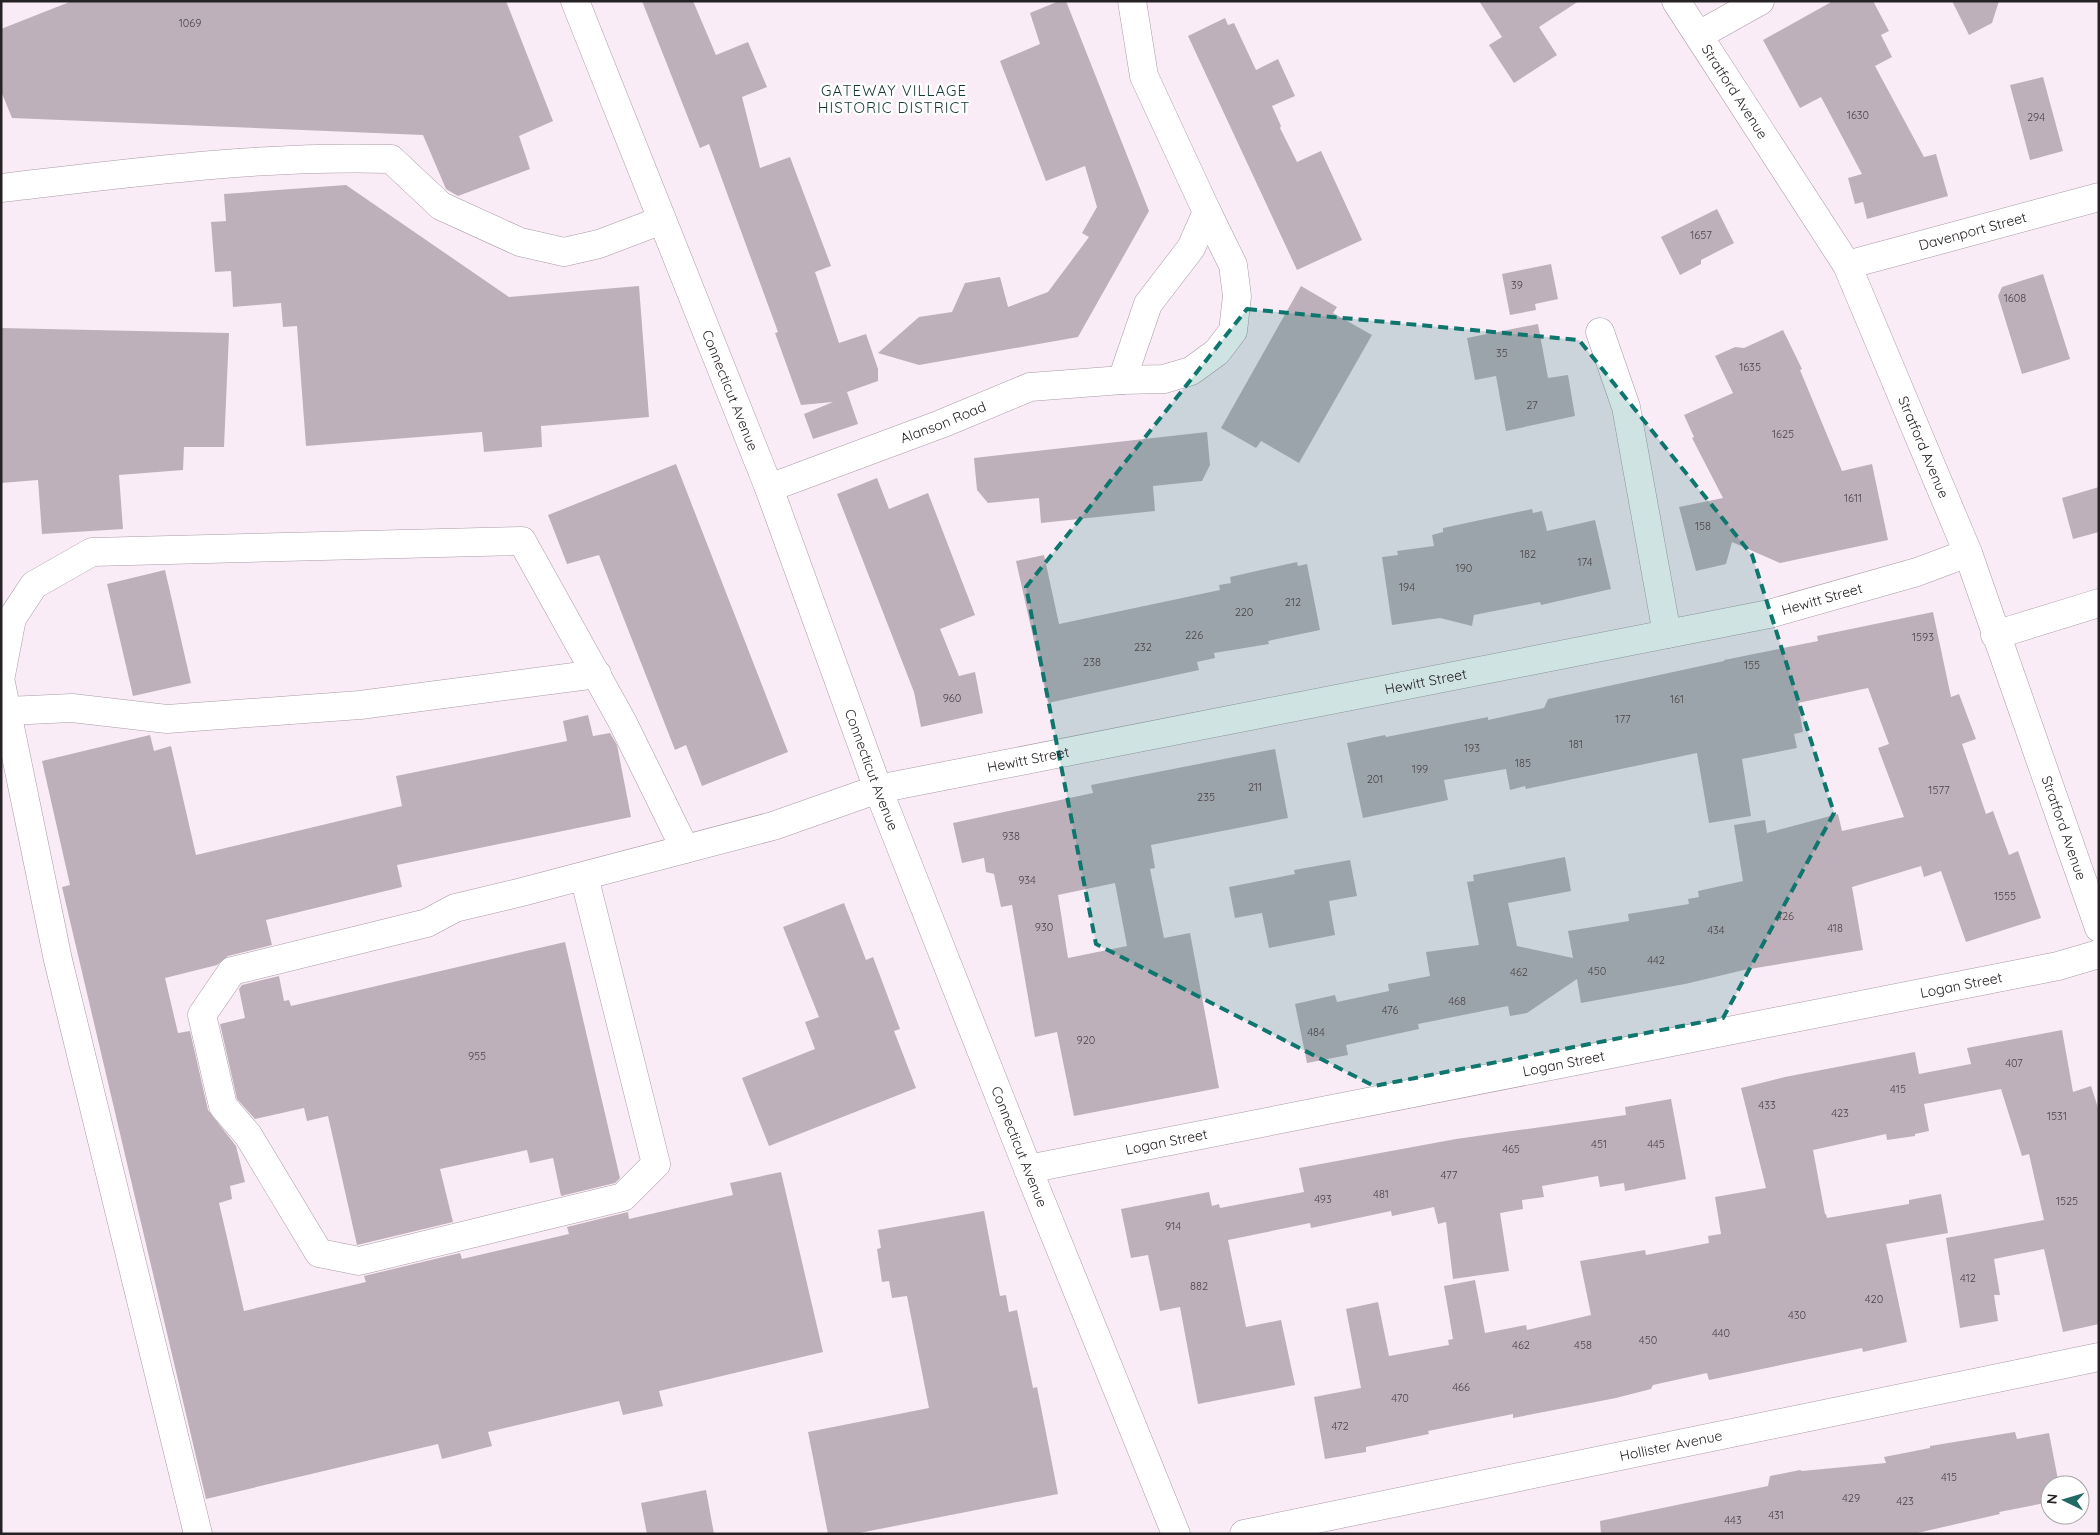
<svg xmlns="http://www.w3.org/2000/svg" width="2100" height="1535" viewBox="0 0 2100 1535" font-family="Quicksand,sans-serif">
<style>
.building{fill:#beb0ba;fill-rule:evenodd}
.lines{fill:none;stroke-linecap:round;stroke-linejoin:round}
.minor-casing{stroke:#a89ba5;stroke-width:29}
.major-casing{stroke:#a89ba5;stroke-width:29}
.minor{stroke:#fff;stroke-width:28}
.major{stroke:#fff;stroke-width:28}
.marked{fill:#0f766e;fill-opacity:0.2;stroke:#0f766e;stroke-width:4;stroke-dasharray:10 6;stroke-linejoin:round}
.labels{text-anchor:middle;stroke-width:5;stroke-linejoin:round;paint-order:stroke}
.number-label{font-size:11px;fill:#4c454a}
.street-label{font-size:14px;fill:#262125;stroke:#fff}
.neighbourhood-label{font-size:15px;letter-spacing:1px;fill:#183a36;stroke:#fff}
</style>
<rect width="100%" height="100%" fill="#faecf6"/>
<path class="building" d="M 72,1 L 506,1 L 553,121 L 519,136 L 530,169 L 458,196 L 446,189 L 423,135 L 12,118 L 1,91 L 1,29 Z
M 642,1 L 693,1 L 716,55 L 748,42 L 767,87 L 742,97 L 760,168 L 790,157 L 831,266 L 815,272 L 839,343 L 866,334 L 878,369 L 878,381 L 847,392 L 858,424 L 813,439 L 804,414 L 833,402 L 801,405 L 775,333 L 778,332 L 709,144 L 700,148 Z
M 1059,1 L 1066,1 L 1149,211 L 1078,337 L 919,365 L 878,353 L 919,317 L 952,312 L 965,283 L 1000,277 L 1008,307 L 1048,292 L 1089,237 L 1082,233 L 1097,207 L 1085,166 L 1046,181 L 1000,61 L 1040,44 L 1030,13 Z
M 1479,1 L 1579,1 L 1539,27 L 1557,55 L 1514,83 L 1489,45 L 1502,37 Z
M 1833,1 L 1873,1 L 1889,31 L 1881,35 L 1892,57 L 1875,66 L 1924,157 L 1936,154 L 1948,196 L 1867,219 L 1863,202 L 1855,204 L 1848,178 L 1862,174 L 1821,97 L 1800,108 L 1763,40 Z
M 1952,1 L 1999,1 L 1992,23 L 1969,35 Z
M 1225,18 L 1228,25 L 1234,23 L 1256,70 L 1278,59 L 1295,96 L 1272,106 L 1281,126 L 1280,128 L 1297,162 L 1321,151 L 1362,240 L 1297,270 L 1188,36 Z
M 2043,77 L 2063,151 L 2030,160 L 2010,85 Z
M 346,185 L 509,297 L 639,286 L 649,417 L 541,426 L 542,447 L 484,452 L 482,432 L 306,446 L 297,326 L 283,327 L 281,303 L 233,307 L 231,271 L 215,272 L 211,222 L 226,221 L 224,194 Z
M 1717,209 L 1734,243 L 1701,260 L 1701,264 L 1680,275 L 1661,237 Z
M 1551,264 L 1558,299 L 1535,304 L 1536,310 L 1510,315 L 1502,274 Z
M 2043,274 L 2070,359 L 2022,374 L 1998,296 L 2002,287 Z
M 1301,286 L 1337,307 L 1333,313 L 1372,335 L 1299,463 L 1261,441 L 1256,448 L 1221,428 Z
M 1538,324 L 1548,378 L 1568,375 L 1575,416 L 1506,431 L 1496,376 L 1475,380 L 1467,338 Z
M 1,328 L 229,333 L 224,447 L 184,447 L 183,470 L 119,475 L 123,529 L 42,534 L 38,480 L 1,483 Z
M 1783,330 L 1802,369 L 1800,370 L 1842,471 L 1872,464 L 1888,540 L 1780,563 L 1732,542 L 1726,564 L 1696,571 L 1679,507 L 1723,498 L 1692,438 L 1694,437 L 1684,415 L 1733,393 L 1715,356 L 1735,347 L 1744,348 Z
M 1207,432 L 1210,465 L 1202,481 L 1153,486 L 1155,511 L 1041,523 L 1039,498 L 988,503 L 977,490 L 974,458 Z
M 676,464 L 788,752 L 702,786 L 686,745 L 675,750 L 599,555 L 567,564 L 548,515 Z
M 877,478 L 889,509 L 928,493 L 975,615 L 940,629 L 959,676 L 975,672 L 983,713 L 921,727 L 914,692 L 837,494 Z
M 2099,487 L 2099,532 L 2073,539 L 2062,498 Z
M 1532,509 L 1533,513 L 1542,511 L 1547,531 L 1595,520 L 1611,589 L 1541,605 L 1540,602 L 1474,615 L 1472,626 L 1440,618 L 1392,625 L 1382,557 L 1398,555 L 1397,551 L 1434,546 L 1432,535 L 1443,532 L 1443,528 Z
M 1044,555 L 1059,624 L 1220,590 L 1219,585 L 1231,583 L 1230,577 L 1297,562 L 1298,566 L 1307,564 L 1320,630 L 1268,641 L 1269,644 L 1214,653 L 1215,658 L 1197,662 L 1199,670 L 1048,703 L 1016,561 Z
M 165,570 L 191,683 L 133,696 L 107,584 Z
M 1933,612 L 1951,697 L 1959,694 L 1976,739 L 1962,744 L 1986,814 L 1993,811 L 2009,855 L 2018,851 L 2041,918 L 1966,942 L 1941,871 L 1924,877 L 1921,866 L 1852,887 L 1863,950 L 1744,970 L 1685,984 L 1581,1003 L 1577,979 L 1527,1013 L 1510,1016 L 1508,1006 L 1418,1024 L 1419,1029 L 1346,1045 L 1348,1055 L 1307,1063 L 1295,1004 L 1335,995 L 1337,1002 L 1389,991 L 1388,984 L 1430,976 L 1426,952 L 1479,945 L 1467,882 L 1474,881 L 1473,875 L 1565,857 L 1571,891 L 1508,903 L 1517,946 L 1573,958 L 1568,931 L 1629,921 L 1628,914 L 1689,904 L 1688,899 L 1699,897 L 1698,891 L 1743,881 L 1734,825 L 1765,820 L 1767,833 L 1838,814 L 1842,831 L 1904,817 L 1878,748 L 1889,744 L 1868,688 L 1798,703 L 1803,732 L 1794,734 L 1797,748 L 1742,759 L 1751,816 L 1709,823 L 1697,753 L 1526,789 L 1525,786 L 1510,790 L 1506,769 L 1444,780 L 1448,800 L 1363,818 L 1347,743 L 1385,735 L 1386,737 L 1488,717 L 1488,720 L 1544,708 L 1548,699 L 1724,661 L 1724,660 L 1818,641 L 1817,636 Z
M 588,715 L 593,736 L 610,733 L 617,745 L 631,817 L 397,865 L 402,887 L 266,920 L 272,945 L 228,956 L 217,965 L 165,978 L 178,1033 L 190,1031 L 208,1110 L 236,1146 L 245,1182 L 230,1186 L 232,1199 L 219,1203 L 244,1311 L 366,1282 L 364,1276 L 460,1253 L 462,1259 L 569,1234 L 567,1227 L 628,1212 L 629,1219 L 733,1195 L 730,1183 L 781,1172 L 823,1352 L 659,1391 L 663,1406 L 623,1415 L 619,1401 L 488,1432 L 492,1446 L 442,1459 L 438,1444 L 206,1499 L 62,887 L 70,885 L 42,761 L 150,735 L 154,751 L 171,746 L 196,855 L 402,806 L 396,776 L 567,741 L 563,721 Z
M 1275,749 L 1288,818 L 1151,845 L 1155,868 L 1150,869 L 1164,938 L 1190,933 L 1219,1088 L 1074,1116 L 1057,1032 L 1035,1037 L 1012,905 L 1001,907 L 994,874 L 986,872 L 984,858 L 962,863 L 953,823 L 1093,793 L 1091,785 ZM 1115,883 L 1127,946 L 1068,958 L 1058,895 Z
M 1350,860 L 1357,896 L 1329,901 L 1335,935 L 1269,948 L 1262,913 L 1235,918 L 1229,887 L 1295,874 L 1294,870 Z
M 844,903 L 866,960 L 873,957 L 900,1029 L 894,1031 L 916,1088 L 769,1146 L 742,1078 L 815,1049 L 805,1022 L 819,1017 L 783,927 Z
M 565,942 L 620,1178 L 615,1183 L 561,1196 L 553,1158 L 530,1163 L 527,1150 L 440,1169 L 453,1222 L 357,1245 L 328,1116 L 307,1121 L 304,1108 L 255,1119 L 237,1099 L 220,1024 L 245,1018 L 239,989 L 242,985 L 279,976 L 284,1001 L 289,1000 L 291,1006 Z
M 2062,1030 L 2073,1092 L 2091,1086 L 2099,1111 L 2099,1324 L 2063,1332 L 2044,1249 L 1994,1259 L 2000,1295 L 1994,1295 L 1998,1321 L 1960,1328 L 1946,1238 L 2044,1220 L 2029,1154 L 2022,1156 L 2001,1089 L 1924,1104 L 1929,1131 L 1915,1134 L 1915,1136 L 1887,1140 L 1886,1134 L 1813,1150 L 1825,1214 L 1826,1214 L 1827,1218 L 1909,1204 L 1909,1200 L 1941,1194 L 1948,1233 L 1886,1244 L 1907,1342 L 1863,1352 L 1862,1348 L 1709,1380 L 1707,1373 L 1653,1385 L 1651,1389 L 1616,1398 L 1513,1418 L 1513,1414 L 1428,1431 L 1429,1434 L 1366,1447 L 1366,1452 L 1325,1459 L 1314,1397 L 1361,1388 L 1346,1309 L 1378,1302 L 1389,1356 L 1449,1345 L 1448,1340 L 1453,1339 L 1444,1286 L 1475,1280 L 1485,1333 L 1526,1325 L 1527,1330 L 1591,1315 L 1580,1261 L 1645,1250 L 1646,1255 L 1709,1243 L 1708,1236 L 1721,1234 L 1715,1197 L 1766,1188 L 1741,1088 L 1785,1077 L 1915,1052 L 1919,1074 L 1971,1064 L 1967,1048 Z
M 1671,1099 L 1686,1179 L 1625,1191 L 1624,1183 L 1600,1187 L 1598,1176 L 1542,1186 L 1544,1197 L 1522,1200 L 1523,1209 L 1500,1213 L 1509,1271 L 1453,1279 L 1446,1222 L 1438,1224 L 1434,1207 L 1392,1216 L 1391,1211 L 1311,1228 L 1310,1223 L 1228,1240 L 1246,1327 L 1281,1320 L 1295,1385 L 1198,1404 L 1180,1307 L 1160,1311 L 1148,1255 L 1131,1258 L 1121,1209 L 1209,1192 L 1212,1206 L 1219,1204 L 1220,1208 L 1304,1192 L 1299,1168 L 1456,1139 L 1626,1115 L 1625,1107 Z
M 984,1211 L 1000,1296 L 1006,1295 L 1009,1312 L 1017,1310 L 1033,1388 L 1037,1387 L 1058,1494 L 854,1534 L 828,1534 L 808,1432 L 929,1408 L 907,1296 L 892,1298 L 889,1281 L 882,1282 L 877,1249 L 881,1248 L 878,1230 Z
M 2015,1432 L 2017,1439 L 2049,1433 L 2059,1485 L 2050,1485 L 2050,1502 L 1999,1512 L 2000,1514 L 1913,1534 L 1601,1534 L 1600,1521 L 1768,1486 L 1770,1476 L 1800,1470 L 1802,1471 L 1886,1463 L 1884,1457 L 1930,1448 L 1930,1446 Z
M 706,1490 L 714,1534 L 647,1534 L 641,1503 Z"/>
<g class="lines">
<defs>
<g id="minor">
<path d="M 1699,35 L 1760,1"/>
<path d="M 1,188 C 130,173 260,155 391,159 L 441,206 L 520,242 L 564,252 L 599,244 L 662,220"/>
<path id="s1" d="M 1847,265 L 2099,197"/>
<path d="M 1600,332 L 1626,407 L 1667,634"/>
<path d="M 1122,380 L 1164,379 L 1191,371 L 1217,352 L 1233,331 L 1237,296 L 1233,265 L 1207,212"/>
<path id="s2" d="M 769,488 L 941,424 L 1030,387 L 1122,380 L 1148,304 L 1191,248 L 1207,212 L 1144,76 L 1132,1"/>
<path d="M 1995,635 L 2099,603"/>
<path d="M 1,675 L 12,618 L 34,585 L 92,552 L 522,541 L 622,721 L 685,849"/>
<path d="M 1,683 L 58,960 L 198,1534"/>
<path d="M 7,711 L 72,708 L 167,719 L 360,705 L 597,674"/>
<path id="s3" d="M 584,876 L 656,1164 L 623,1197 L 359,1261 L 319,1253 L 248,1135 L 223,1106 L 202,1015 L 232,971 L 427,923 L 455,908 L 518,893 L 773,826 L 878,789 L 1769,614 L 1917,572 L 1968,553"/>
<path id="s4" d="M 1028,1169 L 2058,966 L 2099,954"/>
</g>
<g id="major">
<path id="s5" d="M 575,1 L 769,488 L 878,789 L 1028,1169 L 1176,1534"/>
<path id="s6" d="M 1676,1 L 1847,265 L 1968,553 L 2099,928"/>
<path id="s7" d="M 1244,1534 L 2099,1357"/>
</g>
</defs>
<use href="#minor" class="minor-casing"/>
<use href="#major" class="major-casing"/>
<use href="#minor" class="minor"/>
<use href="#major" class="major"/>
</g>
<path class="marked" d="M 1247,309 L 1579,340 L 1752,555 L 1834,813 L 1723,1018 L 1374,1086 L 1096,944 L 1026,587 Z"/>
<g class="labels">
<g class="number-label">
<text x="190" y="27">1069</text>
<text x="1858" y="119">1630</text>
<text x="2036" y="121">294</text>
<text x="1701" y="239">1657</text>
<text x="1517" y="289">39</text>
<text x="2015" y="302">1608</text>
<text x="1502" y="357">35</text>
<text x="1750" y="371">1635</text>
<text x="1532" y="409">27</text>
<text x="1783" y="438">1625</text>
<text x="1853" y="502">1611</text>
<text x="1703" y="530">158</text>
<text x="1528" y="558">182</text>
<text x="1585" y="566">174</text>
<text x="1464" y="572">190</text>
<text x="1407" y="591">194</text>
<text x="1293" y="606">212</text>
<text x="1244" y="616">220</text>
<text x="1194" y="639">226</text>
<text x="1923" y="641">1593</text>
<text x="1143" y="651">232</text>
<text x="1092" y="666">238</text>
<text x="1752" y="669">155</text>
<text x="952" y="702">960</text>
<text x="1677" y="703">161</text>
<text x="1623" y="723">177</text>
<text x="1576" y="748">181</text>
<text x="1472" y="752">193</text>
<text x="1523" y="767">185</text>
<text x="1420" y="773">199</text>
<text x="1375" y="783">201</text>
<text x="1255" y="791">211</text>
<text x="1939" y="794">1577</text>
<text x="1206" y="801">235</text>
<text x="1011" y="840">938</text>
<text x="1027" y="884">934</text>
<text x="2005" y="900">1555</text>
<text x="1785" y="920">426</text>
<text x="1044" y="931">930</text>
<text x="1835" y="932">418</text>
<text x="1716" y="934">434</text>
<text x="1656" y="964">442</text>
<text x="1597" y="975">450</text>
<text x="1519" y="976">462</text>
<text x="1457" y="1005">468</text>
<text x="1390" y="1014">476</text>
<text x="1316" y="1036">484</text>
<text x="1086" y="1044">920</text>
<text x="477" y="1060">955</text>
<text x="2014" y="1067">407</text>
<text x="1898" y="1093">415</text>
<text x="1767" y="1109">433</text>
<text x="1840" y="1117">423</text>
<text x="2057" y="1120">1531</text>
<text x="1599" y="1148">451</text>
<text x="1656" y="1148">445</text>
<text x="1511" y="1153">465</text>
<text x="1449" y="1179">477</text>
<text x="1381" y="1198">481</text>
<text x="1323" y="1203">493</text>
<text x="2067" y="1205">1525</text>
<text x="1173" y="1230">914</text>
<text x="1968" y="1282">412</text>
<text x="1199" y="1290">882</text>
<text x="1874" y="1303">420</text>
<text x="1797" y="1319">430</text>
<text x="1721" y="1337">440</text>
<text x="1648" y="1344">450</text>
<text x="1521" y="1349">462</text>
<text x="1583" y="1349">458</text>
<text x="1461" y="1391">466</text>
<text x="1400" y="1402">470</text>
<text x="1340" y="1430">472</text>
<text x="1949" y="1481">415</text>
<text x="1851" y="1502">429</text>
<text x="1905" y="1505">423</text>
<text x="1776" y="1519">431</text>
<text x="1733" y="1524">443</text>
</g>
<g class="street-label">
<text dy="5" stroke="none"><textPath href="#s6" startOffset="108">Stratford Avenue</textPath></text>
<text dy="5" stroke="none"><textPath href="#s1" startOffset="130">Davenport Street</textPath></text>
<text dy="5" stroke="none"><textPath href="#s5" startOffset="419">Connecticut Avenue</textPath></text>
<text dy="5" stroke="none"><textPath href="#s2" startOffset="186">Alanson Road</textPath></text>
<text dy="5" stroke="none"><textPath href="#s6" startOffset="512">Stratford Avenue</textPath></text>
<text dy="5" stroke="none"><textPath href="#s3" startOffset="2614">Hewitt Street</textPath></text>
<text dy="5" stroke="none"><textPath href="#s3" startOffset="2209">Hewitt Street</textPath></text>
<text dy="5" stroke="none"><textPath href="#s3" startOffset="1804">Hewitt Street</textPath></text>
<text dy="5" stroke="none"><textPath href="#s5" startOffset="824">Connecticut Avenue</textPath></text>
<text dy="5" stroke="none"><textPath href="#s6" startOffset="918">Stratford Avenue</textPath></text>
<text dy="5" stroke="none"><textPath href="#s4" startOffset="951">Logan Street</textPath></text>
<text dy="5" stroke="none"><textPath href="#s4" startOffset="546">Logan Street</textPath></text>
<text dy="5" stroke="none"><textPath href="#s4" startOffset="141">Logan Street</textPath></text>
<text dy="5" stroke="none"><textPath href="#s5" startOffset="1229">Connecticut Avenue</textPath></text>
<text dy="5" stroke="none"><textPath href="#s7" startOffset="436">Hollister Avenue</textPath></text>
</g>
<g class="neighbourhood-label">
<text x="894" y="96">GATEWAY VILLAGE<tspan x="894" dy="17">HISTORIC DISTRICT</tspan></text>
</g>
</g>
<rect width="2100" height="1535" fill="none" stroke="#262125" stroke-width="5"/>
<g transform="translate(2065 1500) rotate(275)"><circle r="24" fill="#ffffff" stroke="#a8a6a8"/>
<path d="M0-4L9 19L0 12L-9 19Z" fill="#216a63"/>
<text y="-8" font-size="14" font-weight="bold" text-anchor="middle" fill="#262125">N</text>
</g>
</svg>
